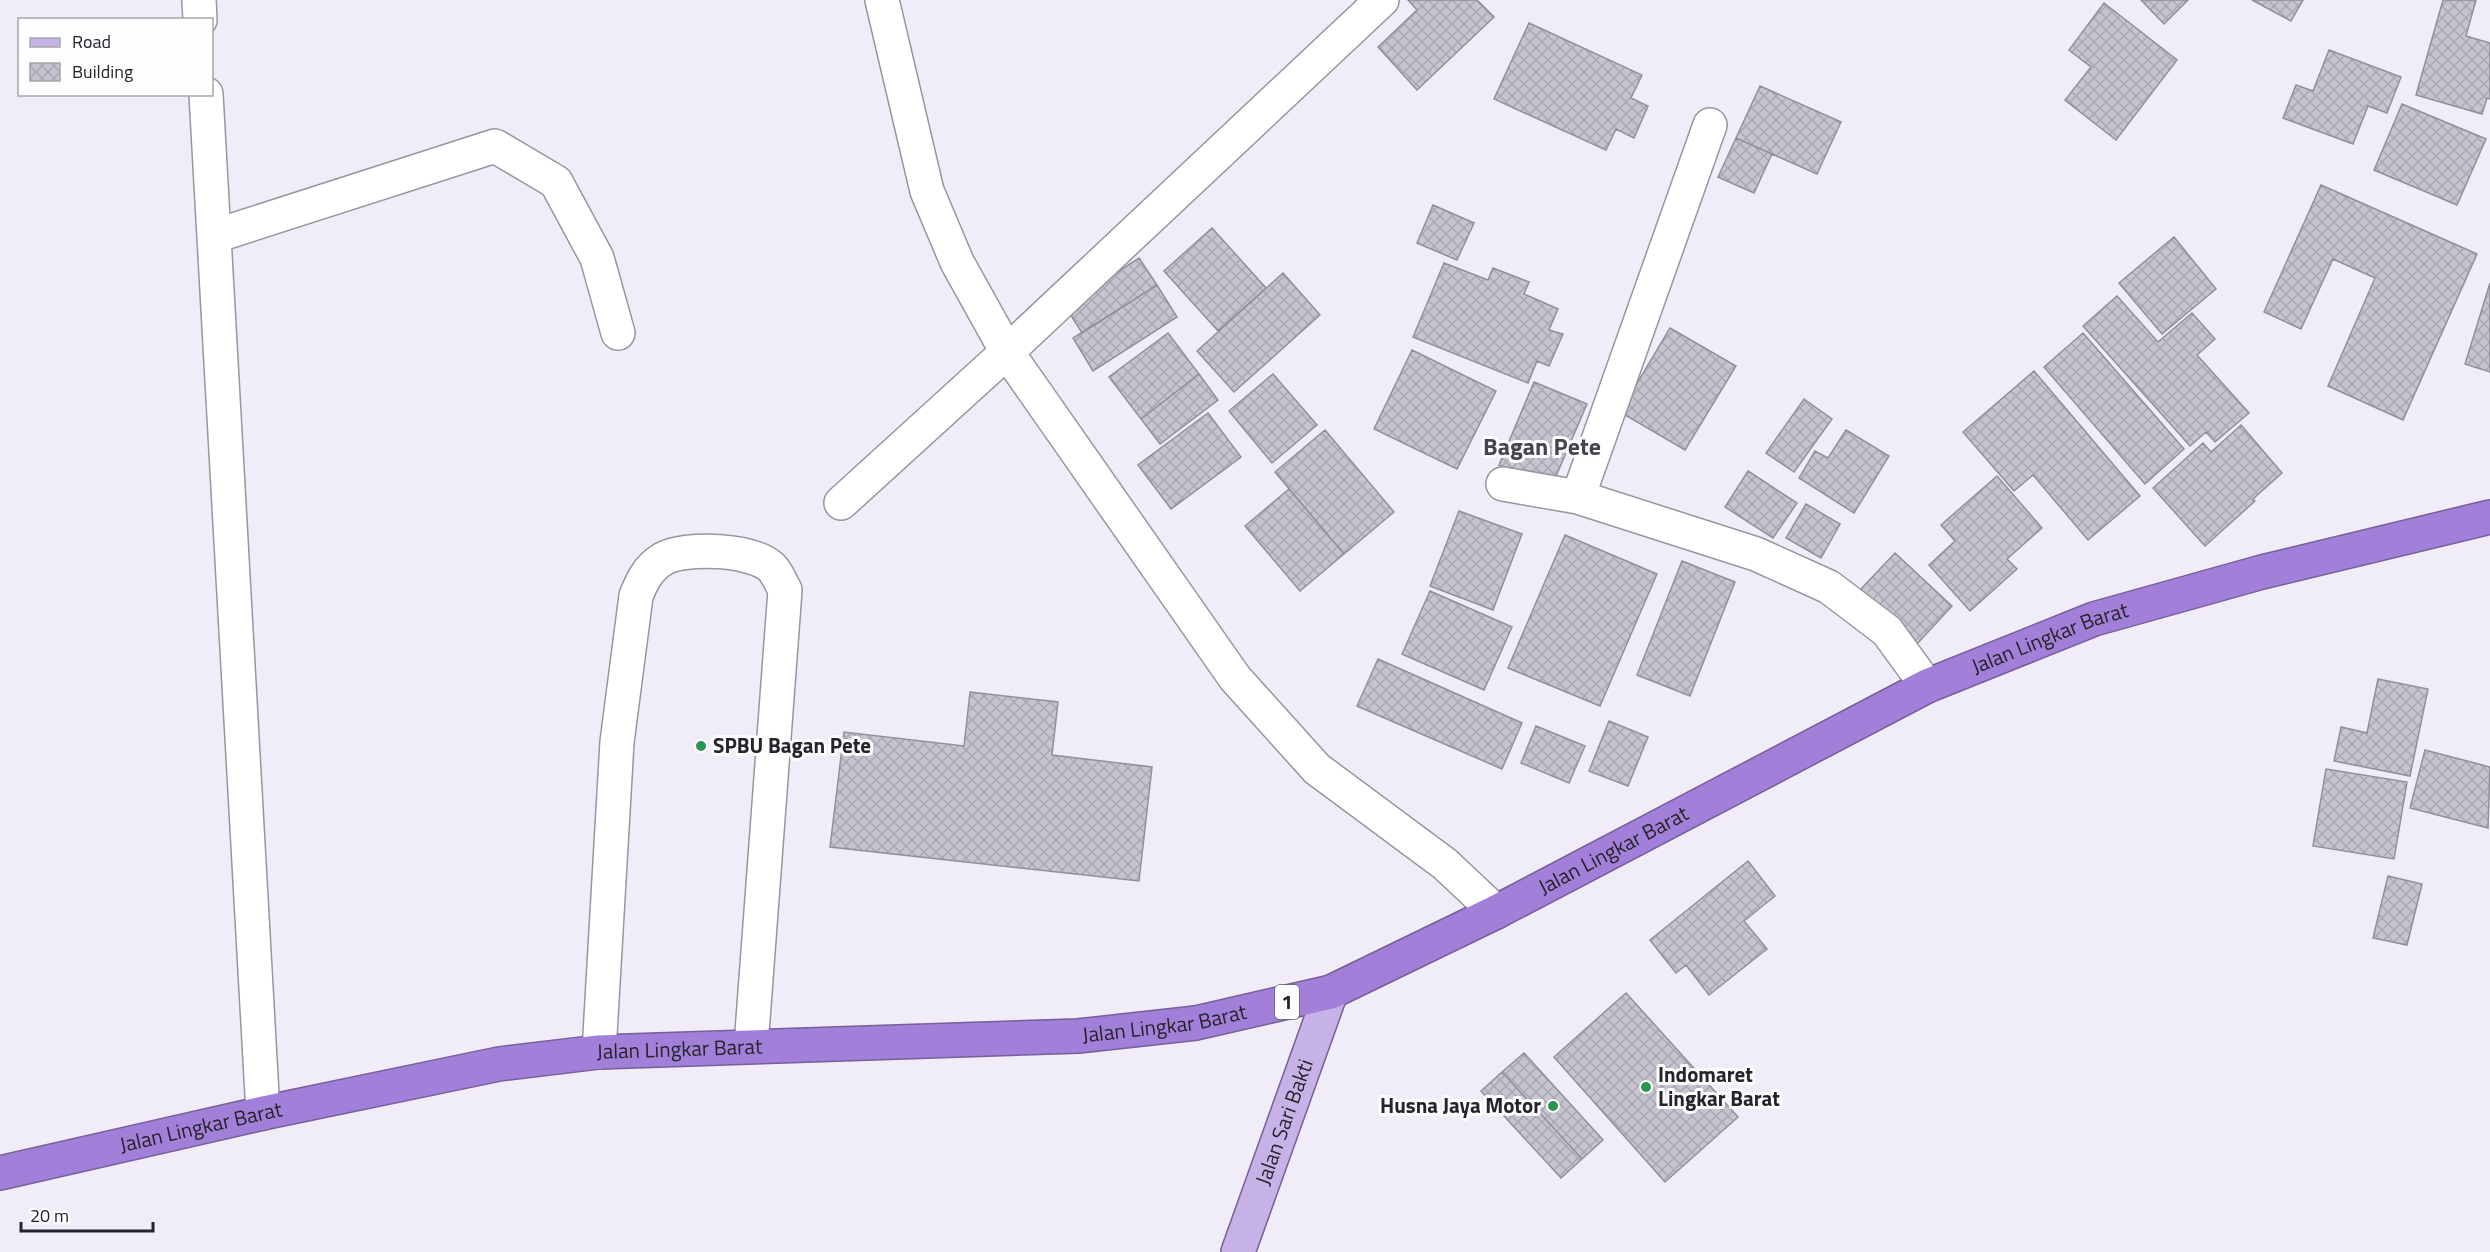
<svg xmlns="http://www.w3.org/2000/svg" width="2490" height="1252" viewBox="0 0 2490 1252" font-family="'Titillium Web',sans-serif">
<style>
.building{fill:url(#building-cross-hatch);stroke:#938f9a;stroke-width:1.5}
.lines{fill:none;stroke-linecap:round;stroke-linejoin:round}
.minor-casing{stroke:#9895a0;stroke-width:36}
.major-casing{stroke:#765f9a;stroke-width:36}
.highway-casing{stroke:#765f9a;stroke-width:36}
.minor{stroke:#fff;stroke-width:33}
.major{stroke:#c7b2e8;stroke-width:33}
.highway{stroke:#a27fd8;stroke-width:33}
.poi-dot{fill:#27964f;stroke:#fdfcfe;stroke-width:2}
.labels{text-anchor:middle;stroke-width:6;stroke-linejoin:round;paint-order:stroke}
.shield{fill:#fdfcfe;stroke:#666568;stroke-width:1.5}
.shield-label{font-size:20px;font-weight:bold;fill:#252428}
.street-label{font-size:21px;fill:#252428;stroke:#fdfcfe}
.poi-label{font-size:21px;font-weight:bold;fill:#252428;stroke:#fdfcfe;text-anchor:start}
.quarter-label{font-size:24px;font-weight:bold;fill:#47444d;stroke:#fdfcfe}
</style>
<defs>
<pattern id="building-cross-hatch" width="8" height="8" patternUnits="userSpaceOnUse" patternTransform="scale(1.5)"><rect width="8" height="8" fill="#c7c3cf"/><path d="M0 0l8 8M0 8l8-8" fill="none" stroke="#aba7b2"/></pattern>
</defs>
<rect width="100%" height="100%" fill="#f1edf8"/>
<path class="building" d="M 1408,0 L 1477,0 L 1494,17 L 1417,90 L 1378,47 L 1417,10 Z
M 2141,0 L 2188,0 L 2164,24 Z
M 2252,0 L 2303,0 L 2291,21 Z
M 2443,0 L 2476,0 L 2466,36 L 2490,43 L 2490,99 L 2487,98 L 2482,114 L 2416,95 Z
M 2104,3 L 2177,60 L 2116,140 L 2065,100 L 2091,67 L 2069,50 Z
M 1529,23 L 1642,75 L 1631,98 L 1648,106 L 1634,138 L 1616,129 L 1606,150 L 1494,99 Z
M 2329,50 L 2401,77 L 2387,113 L 2368,106 L 2353,144 L 2283,118 L 2296,85 L 2313,91 Z
M 1760,86 L 1841,122 L 1817,174 L 1736,138 Z
M 2402,104 L 2486,139 L 2457,205 L 2374,170 Z
M 1736,138 L 1772,154 L 1754,193 L 1718,177 Z
M 2321,185 L 2477,254 L 2403,420 L 2328,386 L 2375,278 L 2333,259 L 2301,329 L 2264,312 Z
M 1433,205 L 1474,223 L 1457,260 L 1417,243 Z
M 1212,228 L 1266,288 L 1218,331 L 1164,271 Z
M 2174,237 L 2216,289 L 2162,334 L 2119,283 Z
M 1139,258 L 1157,285 L 1082,333 L 1065,306 Z
M 1444,263 L 1488,280 L 1493,268 L 1529,282 L 1524,294 L 1558,309 L 1549,330 L 1563,334 L 1549,366 L 1537,361 L 1528,383 L 1413,337 Z
M 1283,273 L 1320,315 L 1234,392 L 1197,351 Z
M 2490,283 L 2490,372 L 2465,364 Z
M 1157,285 L 1177,317 L 1093,371 L 1073,338 Z
M 2117,296 L 2158,342 L 2192,313 L 2215,339 L 2197,355 L 2249,413 L 2215,442 L 2206,432 L 2190,446 L 2083,326 Z
M 1670,328 L 1736,366 L 1685,450 L 1620,412 Z
M 1168,333 L 1199,374 L 1141,419 L 1109,377 Z
M 2083,333 L 2184,449 L 2145,484 L 2044,367 Z
M 1412,350 L 1496,391 L 1457,469 L 1374,429 Z
M 2034,371 L 2140,496 L 2088,540 L 2033,475 L 2014,491 L 1963,432 Z
M 1199,374 L 1218,400 L 1160,444 L 1141,419 Z
M 1273,374 L 1317,425 L 1272,463 L 1229,411 Z
M 1534,382 L 1587,404 L 1551,488 L 1499,465 Z
M 1804,399 L 1832,419 L 1794,472 L 1766,453 Z
M 1208,413 L 1241,457 L 1171,509 L 1138,465 Z
M 2241,425 L 2282,473 L 2253,499 L 2255,501 L 2205,546 L 2153,488 L 2203,443 L 2211,452 Z
M 1325,430 L 1394,512 L 1344,554 L 1275,472 Z
M 1846,430 L 1889,456 L 1854,513 L 1799,478 L 1815,451 L 1828,458 Z
M 1748,471 L 1797,503 L 1773,538 L 1725,507 Z
M 1997,476 L 2042,528 L 2007,559 L 2017,569 L 1970,611 L 1929,565 L 1955,541 L 1941,525 Z
M 1289,489 L 1344,554 L 1300,591 L 1245,526 Z
M 1806,504 L 1840,524 L 1821,558 L 1786,538 Z
M 1459,511 L 1522,534 L 1493,610 L 1430,586 Z
M 1565,535 L 1657,574 L 1600,706 L 1508,668 Z
M 1895,553 L 1952,606 L 1917,644 L 1860,590 Z
M 1682,561 L 1735,582 L 1690,696 L 1637,675 Z
M 1430,591 L 1512,627 L 1484,690 L 1402,654 Z
M 1378,659 L 1522,723 L 1502,769 L 1357,706 Z
M 2378,679 L 2428,689 L 2410,776 L 2334,761 L 2341,727 L 2367,733 Z
M 970,692 L 1058,702 L 1052,755 L 1152,767 L 1139,881 L 830,847 L 844,732 L 964,746 Z
M 1609,721 L 1648,737 L 1628,786 L 1589,771 Z
M 1536,726 L 1585,746 L 1569,783 L 1521,763 Z
M 2425,750 L 2490,767 L 2488,828 L 2410,808 Z
M 2326,769 L 2407,782 L 2394,859 L 2313,846 Z
M 1748,861 L 1775,896 L 1744,921 L 1767,949 L 1709,995 L 1686,965 L 1676,973 L 1650,940 Z
M 2388,876 L 2422,884 L 2407,945 L 2373,938 Z
M 1626,993 L 1738,1117 L 1665,1182 L 1554,1057 Z
M 1524,1053 L 1603,1140 L 1582,1159 L 1502,1072 Z
M 1502,1072 L 1582,1159 L 1561,1178 L 1481,1091 Z"/>
<g class="lines">
<defs>
<path id="minor" d="M 199,0 L 200,20
M 882,0 L 927,191 L 957,262 L 1007,352 L 1235,678 L 1317,769 L 1445,864 L 1496,912
M 206,94 L 263,1113
M 215,236 L 495,146 L 556,182 L 597,258 L 618,333
M 1503,484 L 1578,497 L 1756,554 L 1829,587 L 1887,631 L 1927,686
M 1578,497 L 1710,125
M 841,503 L 1007,352 L 1382,0
M 599,1052 L 617,742 L 636,596 C 642,581 648,568 663,559 C 684,546 756,549 773,569 C 778,575 781,583 785,590 L 751,1046"/>
<g id="major">
<path id="s1" d="M 1238,1252 L 1331,992"/>
</g>
<g id="highway">
<path id="s2" d="M 0,1173 L 263,1113 L 499,1064 L 599,1052 L 1078,1036 L 1196,1023 L 1331,992 L 1496,912 L 1927,686 L 2094,619 L 2262,572 L 2490,517"/>
</g>
</defs>
<use href="#minor" class="minor-casing"/>
<use href="#major" class="major-casing"/>
<use href="#highway" class="highway-casing"/>
<use href="#minor" class="minor"/>
<use href="#major" class="major"/>
<use href="#highway" class="highway"/>
</g>
<g class="poi-dot">
<circle cx="701" cy="746" r="6"/>
<circle cx="1646" cy="1087" r="6"/>
<circle cx="1553" cy="1106" r="6"/>
</g>
<g class="labels">
<rect class="shield" x="1275" y="985" width="24" height="34" rx="4.5"/>
<g class="shield-label">
<text x="1287" y="1009">1</text>
</g>
<g class="street-label">
<text dy="7" stroke="none"><textPath href="#s2" startOffset="2150">Jalan Lingkar Barat</textPath></text>
<text dy="7" stroke="none"><textPath href="#s2" startOffset="1664">Jalan Lingkar Barat</textPath></text>
<text dy="7" stroke="none"><textPath href="#s2" startOffset="1178">Jalan Lingkar Barat</textPath></text>
<text dy="7" stroke="none"><textPath href="#s2" startOffset="692">Jalan Lingkar Barat</textPath></text>
<text dy="7" stroke="none"><textPath href="#s1" startOffset="138">Jalan Sari Bakti</textPath></text>
<text dy="7" stroke="none"><textPath href="#s2" startOffset="206">Jalan Lingkar Barat</textPath></text>
</g>
<g class="poi-label">
<text x="713" y="753">SPBU Bagan Pete</text>
<text x="1658" y="1082">Indomaret<tspan x="1658" dy="24">Lingkar Barat</tspan></text>
<text x="1541" y="1113" text-anchor="end">Husna Jaya Motor</text>
</g>
<g class="quarter-label">
<text x="1542" y="455">Bagan Pete</text>
</g>
</g>
<rect x="18" y="18" width="195" height="78" fill="#fdfcfe" stroke="#a7a6a8" stroke-width="1.5"/>
<rect x="30" y="38" width="30" height="9" fill="#c7b2e8" stroke="#a7a6a8" stroke-width="1.5"/>
<text x="72" y="48" font-size="18" fill="#252428">Road</text>
<rect x="30" y="63" width="30" height="18" fill="url(#building-cross-hatch)" stroke="#a7a6a8" stroke-width="1.5"/>
<text x="72" y="78" font-size="18" fill="#252428">Building</text>
<path d="M21 1222v9h132v-9" fill="none" stroke="#252428" stroke-width="3"/>
<text x="30" y="1222" font-size="18" fill="#252428" stroke="#fdfcfe" stroke-width="4.5" paint-order="stroke">20 m</text>
</svg>
